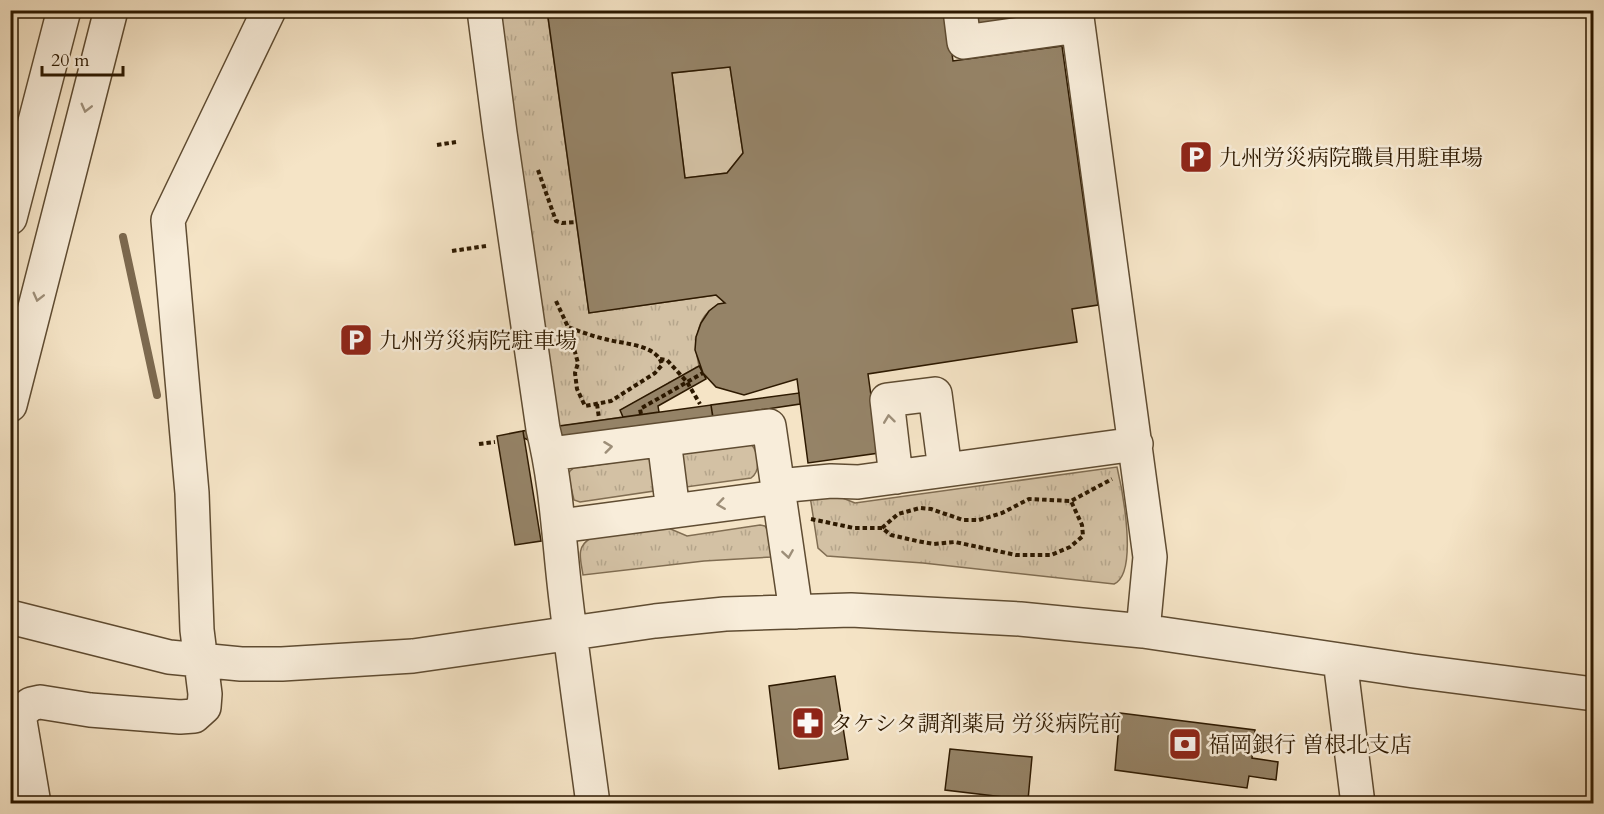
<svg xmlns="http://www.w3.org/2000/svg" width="1604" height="814" viewBox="0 0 1604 814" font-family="Cardo,'Noto Serif JP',serif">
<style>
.grass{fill:url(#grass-tufts);stroke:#806d52;stroke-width:1.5}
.garden{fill:#d3c1a4;stroke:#806d52;stroke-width:1.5}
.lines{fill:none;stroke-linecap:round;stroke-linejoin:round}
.stream{stroke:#7c694f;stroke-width:8}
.building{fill:#958367;stroke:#2d1900;stroke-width:1.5;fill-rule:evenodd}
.minor-casing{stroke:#5f4c32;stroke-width:36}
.path{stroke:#2d1900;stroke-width:4;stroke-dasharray:4.5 3;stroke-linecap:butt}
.minor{stroke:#f8edda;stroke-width:33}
.oneway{stroke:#9d8e78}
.labels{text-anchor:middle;stroke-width:5;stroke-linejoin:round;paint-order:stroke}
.poi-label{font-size:22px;fill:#2d1900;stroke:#f8edda;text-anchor:start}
</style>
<defs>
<pattern id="grass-tufts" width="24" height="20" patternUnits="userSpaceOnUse" patternTransform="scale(1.5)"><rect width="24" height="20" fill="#d3c1a4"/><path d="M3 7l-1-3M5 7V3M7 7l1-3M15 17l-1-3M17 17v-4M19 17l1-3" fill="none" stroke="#b5a58b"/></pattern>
</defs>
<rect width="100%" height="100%" fill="#f5e4c6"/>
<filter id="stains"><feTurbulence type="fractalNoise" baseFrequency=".00333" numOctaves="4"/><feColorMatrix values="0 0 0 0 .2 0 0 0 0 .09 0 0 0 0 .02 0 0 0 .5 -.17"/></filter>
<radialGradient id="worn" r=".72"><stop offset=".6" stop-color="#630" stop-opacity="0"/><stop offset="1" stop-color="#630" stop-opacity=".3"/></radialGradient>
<path class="grass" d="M 496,11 L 547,11 L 589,313 L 716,295 L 725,303 C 696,310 693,342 699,366 L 621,410 L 623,417 L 555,427 Z
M 751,444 C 759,453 761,471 751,478 L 686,487 L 675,454 Z
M 653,456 L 654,491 L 580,502 L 574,500 L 568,475 L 570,471 L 575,467 Z
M 1117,467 C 1122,488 1139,573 1114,584 L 923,563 L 827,556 L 818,548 L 810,496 L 830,493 L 855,503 Z
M 760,525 L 765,526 L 769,532 L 771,557 L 704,561 L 583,575 C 581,560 575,547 591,538 L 666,527 L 687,536 Z"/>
<path class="garden" d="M 730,67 L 743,153 L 727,173 L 685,178 L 672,73 Z"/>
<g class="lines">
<path class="stream" d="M 123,237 L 157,395"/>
</g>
<path class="building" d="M 547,10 L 946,10 L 953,61 L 1062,46 L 1098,305 L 1072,309 L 1077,342 L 868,374 L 879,453 L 808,463 L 797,379 L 744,395 L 716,387 L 703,373 L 695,350 L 696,337 L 701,323 L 709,311 L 718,304 L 725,303 L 716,295 L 589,313 ZM 730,67 L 743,153 L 727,173 L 685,178 L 672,73 Z
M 973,10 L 1061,10 L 1062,15 L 976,28 Z
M 699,366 L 706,379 L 658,406 L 659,412 L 623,417 L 620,410 Z
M 799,393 L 800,404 L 713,417 L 711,405 Z
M 711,405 L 717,448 L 582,467 L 524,438 L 523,431 Z
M 523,431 L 541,541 L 515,545 L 497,436 Z
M 835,676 L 848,759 L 779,769 L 769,686 Z
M 1120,713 L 1255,730 L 1252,758 L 1278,762 L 1276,780 L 1249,776 L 1247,788 L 1115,770 Z
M 950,749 L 1032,757 L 1028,800 L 945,790 Z"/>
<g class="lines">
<defs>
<path id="minor" d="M 484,10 L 500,133 L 543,429 C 557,485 559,543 566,600 C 574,668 584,736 593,804
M 960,10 L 964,42 L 1078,26
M 1076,10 L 1150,557 L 1143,631
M 10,218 L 64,10
M 10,405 L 111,10
M 664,440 L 673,511
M 550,454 L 769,426 L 796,612
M 896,477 L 887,400 L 935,394 L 945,470
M 778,486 L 831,481 L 858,482 L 1136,444
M 560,526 L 779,497
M 10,617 L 169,657 L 241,664 L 282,664 L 413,656 L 655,621 L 725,614 L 851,610 L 1020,619 L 1143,631 L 1414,671 L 1594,694
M 1340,660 L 1358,804
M 34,804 L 20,721 L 20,713 L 31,704 L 40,702 L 90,710 L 180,717 L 194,716 L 204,707 L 205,694 L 197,630 L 192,493 L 168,220 L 269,10"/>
</defs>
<use href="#minor" class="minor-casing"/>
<path class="path" d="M 437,145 L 456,142
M 538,170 L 556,221 L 562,223 L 576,222
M 452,251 L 486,246
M 556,301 L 568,327 L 578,363 L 575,373 L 577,389 L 585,406 L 611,401 L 655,373 L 662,365 C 658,345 625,344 609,340 C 595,337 581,332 568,327
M 660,359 L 667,360 L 687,382 L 700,404
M 597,404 L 599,418
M 641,414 L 640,409 L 703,373
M 479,444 L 495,442
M 811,519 L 854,528 L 882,528 L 891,535 L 917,541 L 934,544 L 955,542 L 1016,555 L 1051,555 L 1070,547 L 1083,536 L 1082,525 L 1071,501
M 882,528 L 898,514 L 920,508 L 931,509 L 963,520 L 979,520 L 1002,513 L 1029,499 L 1071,501 L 1112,479"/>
<use href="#minor" class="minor"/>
</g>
<defs><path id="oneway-chevron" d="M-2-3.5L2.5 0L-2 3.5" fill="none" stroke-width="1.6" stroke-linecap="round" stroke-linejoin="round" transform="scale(1.5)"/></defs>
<g class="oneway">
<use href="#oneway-chevron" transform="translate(86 108) rotate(104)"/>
<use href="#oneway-chevron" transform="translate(38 297) rotate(104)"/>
<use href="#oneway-chevron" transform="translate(889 419) rotate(-97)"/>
<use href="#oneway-chevron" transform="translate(608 447) rotate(-7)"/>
<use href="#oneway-chevron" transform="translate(721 504) rotate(172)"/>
<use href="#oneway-chevron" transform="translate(788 554) rotate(81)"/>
</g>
<defs>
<symbol id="parking-square" viewBox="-11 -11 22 22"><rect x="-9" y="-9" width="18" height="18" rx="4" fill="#8f2418" stroke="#f8edda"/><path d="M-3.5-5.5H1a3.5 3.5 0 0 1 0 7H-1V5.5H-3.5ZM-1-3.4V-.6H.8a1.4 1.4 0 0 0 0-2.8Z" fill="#fff"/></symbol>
<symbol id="pharmacy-square" viewBox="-11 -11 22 22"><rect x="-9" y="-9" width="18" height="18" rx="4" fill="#8f2418" stroke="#f8edda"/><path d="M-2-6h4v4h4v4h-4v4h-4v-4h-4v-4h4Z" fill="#fff"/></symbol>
<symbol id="bank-square" viewBox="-11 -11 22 22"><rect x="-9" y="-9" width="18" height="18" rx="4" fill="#8f2418" stroke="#f8edda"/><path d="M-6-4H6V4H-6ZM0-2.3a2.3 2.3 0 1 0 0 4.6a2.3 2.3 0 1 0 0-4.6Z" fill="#fff"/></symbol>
</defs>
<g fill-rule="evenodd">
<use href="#parking-square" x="1177" y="138" width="38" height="38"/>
<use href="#parking-square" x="337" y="321" width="38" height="38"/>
<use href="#pharmacy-square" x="789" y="704" width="38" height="38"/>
<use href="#bank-square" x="1166" y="725" width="38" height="38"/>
</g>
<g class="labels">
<g class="poi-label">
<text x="1219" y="165">九州労災病院職員用駐車場</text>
<text x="379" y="348">九州労災病院駐車場</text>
<text x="831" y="731">タケシタ調剤薬局 労災病院前</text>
<text x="1208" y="752">福岡銀行 曽根北支店</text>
</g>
</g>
<rect width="1604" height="814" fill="none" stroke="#f5e4c6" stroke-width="36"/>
<rect x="12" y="12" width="1580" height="790" fill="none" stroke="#2d1900" stroke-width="3"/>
<rect x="18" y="18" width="1568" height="778" fill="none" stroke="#2d1900" stroke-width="1.5"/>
<path d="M42 66v9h81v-9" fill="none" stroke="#2d1900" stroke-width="3"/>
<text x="51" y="66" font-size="18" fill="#2d1900" stroke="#f8edda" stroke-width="4.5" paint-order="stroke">20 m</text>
<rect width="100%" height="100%" filter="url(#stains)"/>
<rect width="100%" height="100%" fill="url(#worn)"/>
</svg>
